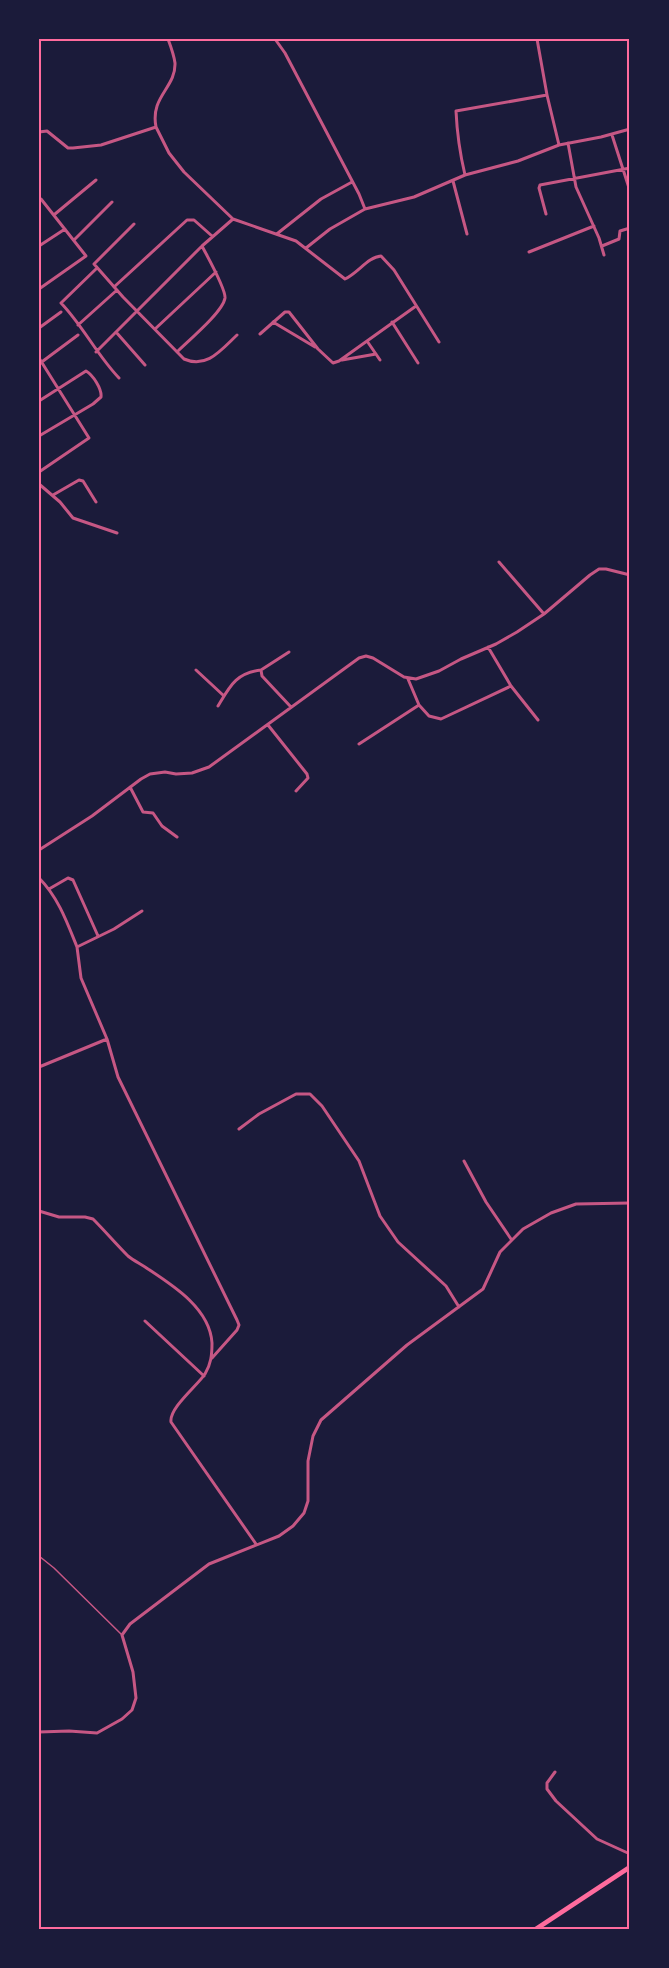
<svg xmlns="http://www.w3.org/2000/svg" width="669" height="1968" viewBox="0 0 669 1968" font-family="Overpass,sans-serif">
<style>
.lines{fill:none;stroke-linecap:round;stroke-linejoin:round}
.service{stroke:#c65784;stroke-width:1.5}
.minor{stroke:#c65784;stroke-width:3}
.secondary{stroke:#ff6b9d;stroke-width:4.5}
.neatline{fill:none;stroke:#ff6b9d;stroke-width:2}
</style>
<rect width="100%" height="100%" fill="#1b1b3a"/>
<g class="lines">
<path class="service" d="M 39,1556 L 54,1568 L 121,1634"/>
<path class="minor" d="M 275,39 L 285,53 L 359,194 L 365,209
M 537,39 L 547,95 L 559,145
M 156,127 C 150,96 176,88 175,63 C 174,55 171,47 168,39
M 39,132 L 47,131 L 68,148 L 73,148 L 101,145 L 156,127 L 169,153 L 184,172 L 233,219 L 296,241 L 345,279 C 358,273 368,257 381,256 L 394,270 L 439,342
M 612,135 L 630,191
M 568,143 L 576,187 L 599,238 L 604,255
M 465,175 C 460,154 457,133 456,111 L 547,95
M 453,181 L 467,234
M 55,214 L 96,180
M 546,214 L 539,188 L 540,185 L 630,168
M 134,224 L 94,264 L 123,297 L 184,359 C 207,369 221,350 237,335
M 278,233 L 321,199 L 352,182
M 74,240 L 112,202
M 39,246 L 65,229
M 602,246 L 619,239 L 620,231 L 630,228
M 306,248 L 330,229 L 365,209 L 414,197 L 465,175 L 518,161 L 559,145 L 601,137 L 630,129
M 529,252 L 594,226
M 97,268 L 61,303 C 83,326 97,355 119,378
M 114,287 L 187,220 L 194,220 L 212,236
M 39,289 L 86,256 L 41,199
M 273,322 L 315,347
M 392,322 L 418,363
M 78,325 L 117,290
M 39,328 L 61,312
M 155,329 L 216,272
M 116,332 L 145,365
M 260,334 L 285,312 L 289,312 L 318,349 L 333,363 L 339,361 L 416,306
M 367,341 L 380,360
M 96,352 L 202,246 L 233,219
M 177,352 C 188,341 223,312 225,298 C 226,289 207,256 202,246
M 39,358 L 89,438 L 39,472
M 342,360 L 376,354
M 39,364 L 78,335
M 39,401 L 86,371 C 93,375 102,389 101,397 L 93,404 L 39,436
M 39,484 L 60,502 L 73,518 L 117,533
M 53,495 L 79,480 L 83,481 L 96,502
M 499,562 L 544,614
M 488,647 L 511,686 L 538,720
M 289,652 L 261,670 L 262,676 L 291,707
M 196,670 L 224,696
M 419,705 L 429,716 L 441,719 L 511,686
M 218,706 C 230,686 236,673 261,670
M 268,725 L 307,774 L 308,778 L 296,791
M 359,744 L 419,705 L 408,679
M 130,787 L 143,812 L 153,813 L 162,826 L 177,837
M 39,850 L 92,816 L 141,779 L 150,774 L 165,772 L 176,774 L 192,773 L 209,767 L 359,658 L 366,656 L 373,658 L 404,677 L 416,679 L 439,671 L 461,659 L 496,644 L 517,632 L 544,614 L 590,575 L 599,569 L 606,569 L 630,575
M 39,878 C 58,897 67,922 77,947 L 114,929 L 142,911
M 49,889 L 68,878 L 73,880 L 98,936
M 107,1039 L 118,1077 L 237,1320 L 239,1325 L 237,1330 L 212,1358
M 39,1067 L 107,1039 L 81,978 L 77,947
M 239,1129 L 259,1114 L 296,1094 L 310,1094 L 322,1106 L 359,1161 L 380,1216 L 398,1242 L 446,1286 L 459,1307
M 464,1161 L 486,1202 L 511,1239
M 39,1211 L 59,1217 L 85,1217 L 93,1219 C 105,1231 116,1244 128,1256 C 134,1261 141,1264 148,1269 C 174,1286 210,1309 212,1343 C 212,1355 211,1364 205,1374 C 197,1386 169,1408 171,1422 L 256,1544
M 145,1321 L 204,1376
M 39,1732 L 69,1731 L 97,1733 L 122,1719 L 132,1710 L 136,1698 L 133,1672 L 122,1635 L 130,1624 L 209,1564 L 279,1536 L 293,1526 L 304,1513 L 308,1501 L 308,1461 L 313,1436 L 321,1420 L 407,1345 L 483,1289 L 500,1252 L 523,1229 L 551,1213 L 576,1204 L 630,1203
M 555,1772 L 547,1783 L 547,1789 L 556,1801 L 597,1839 L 630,1854"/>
<path class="secondary" d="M 536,1929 L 630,1867"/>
</g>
<rect width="669" height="1968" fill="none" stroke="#1b1b3a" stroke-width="81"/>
<rect x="40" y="40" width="588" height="1888" class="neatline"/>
</svg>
